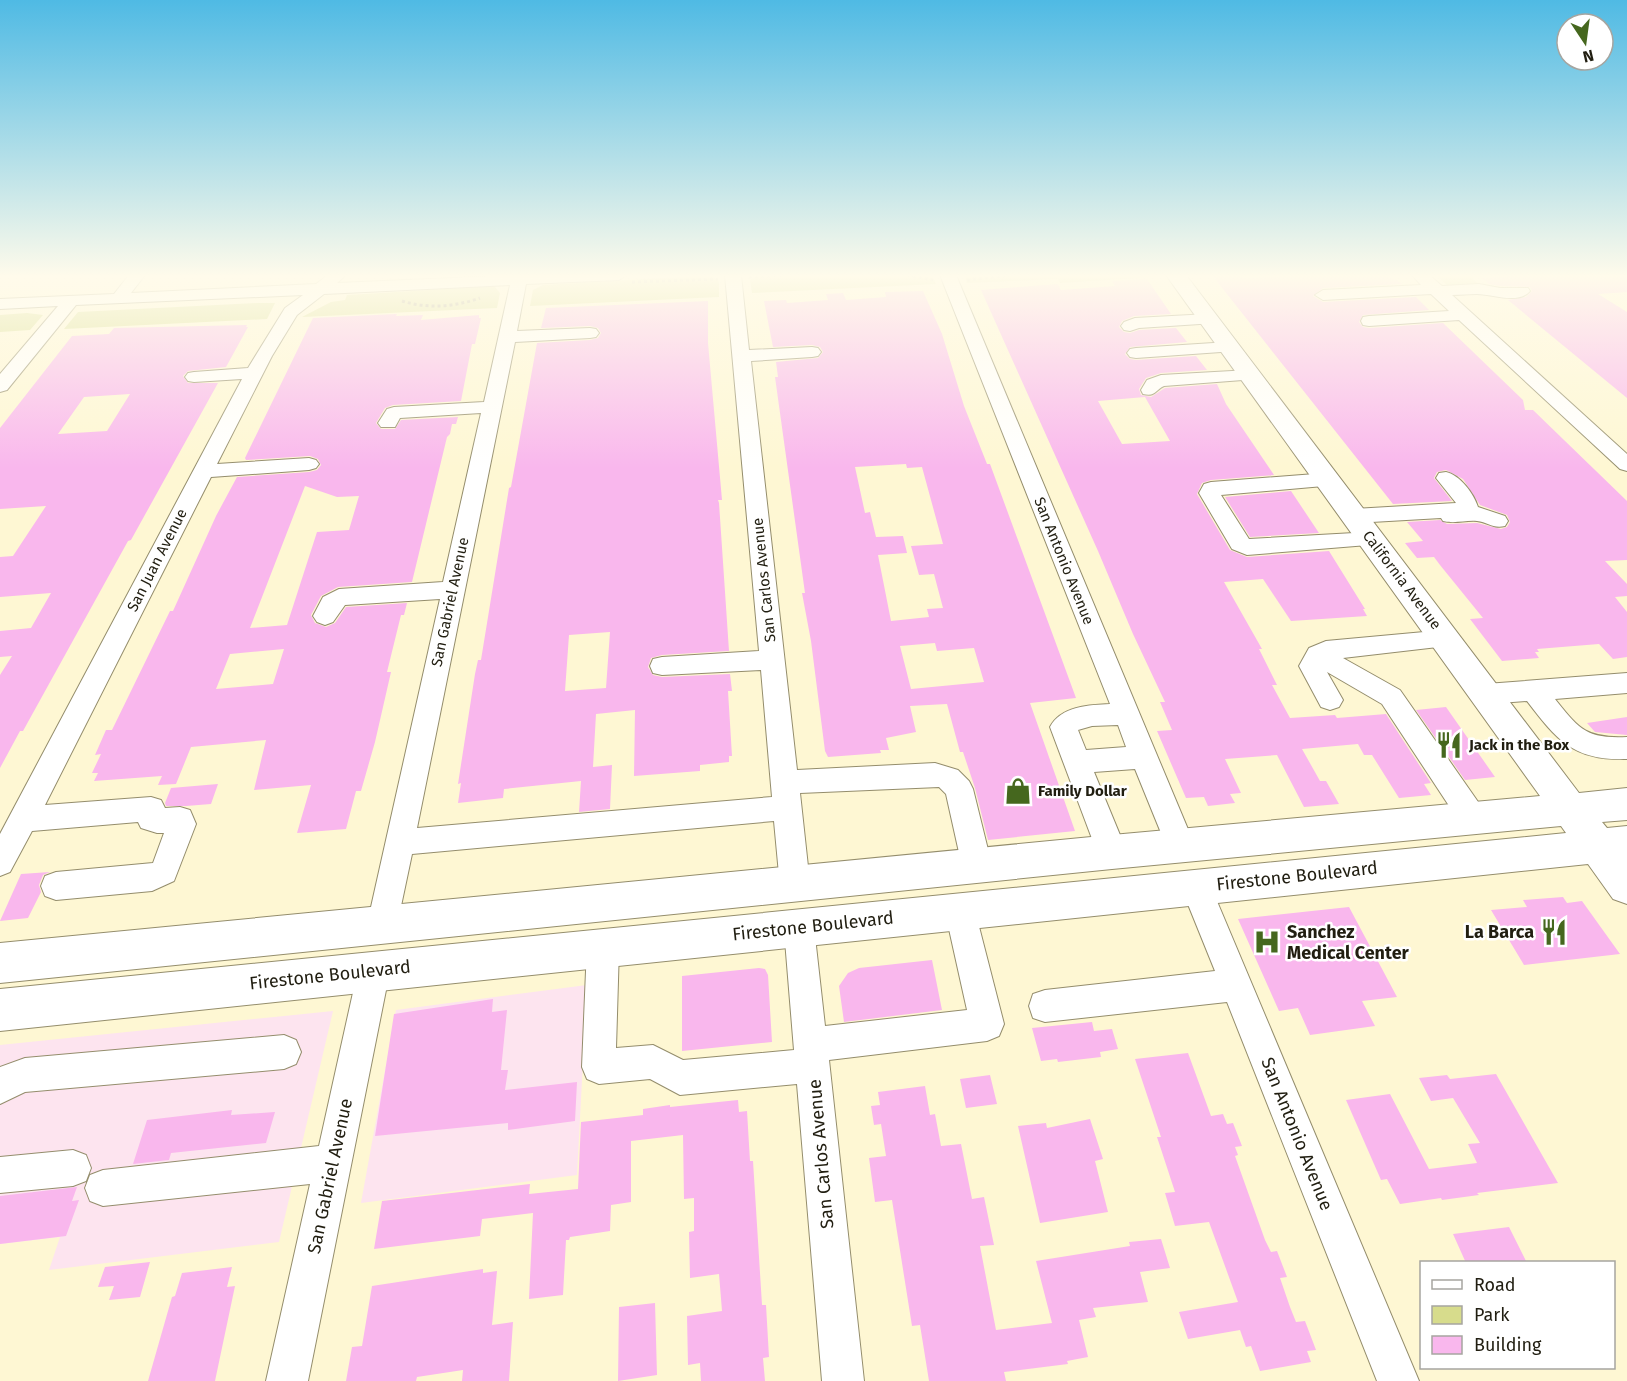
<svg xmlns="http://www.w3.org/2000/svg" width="1627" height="1381" viewBox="0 0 1627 1381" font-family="'Fira Sans',sans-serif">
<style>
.industrial{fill:#fde4ef}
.green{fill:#d7dc8c}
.building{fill:#f9b7ed;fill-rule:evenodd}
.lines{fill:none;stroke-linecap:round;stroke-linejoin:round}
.minor-casing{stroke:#948d6c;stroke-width:2}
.major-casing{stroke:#948d6c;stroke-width:2}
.path{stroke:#9a947b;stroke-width:3;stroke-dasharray:3 3;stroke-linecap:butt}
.minor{fill:#fff;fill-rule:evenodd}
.major{fill:#fff;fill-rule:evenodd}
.labels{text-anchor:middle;stroke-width:5;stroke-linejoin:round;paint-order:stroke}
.street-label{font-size:15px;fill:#211e11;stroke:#fff}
.poi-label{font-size:15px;font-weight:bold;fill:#211e11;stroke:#fff;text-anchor:start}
.near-street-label{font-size:18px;fill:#211e11;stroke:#fff}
.near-poi-label{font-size:18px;font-weight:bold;fill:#211e11;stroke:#fff;text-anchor:start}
</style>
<rect width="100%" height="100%" fill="#fef7d3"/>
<path class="industrial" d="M 587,985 L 577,1175 L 361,1203 L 396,1010 Z
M 333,1011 L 279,1242 L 49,1270 L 60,1237 L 0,1244 L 0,1045 Z"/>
<path class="green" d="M 712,275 L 719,282 L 719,297 L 530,306 L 533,290 L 543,285 Z
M 757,275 L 932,275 L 936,284 L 752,293 L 750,280 Z
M 964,275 L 1153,275 L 1155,277 L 1060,283 L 1058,279 L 967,283 Z
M 1436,275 L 1482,275 L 1484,276 L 1472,278 L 1482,287 L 1451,289 Z
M 494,286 L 500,293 L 497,308 L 302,317 L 331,302 L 345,300 L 347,295 Z
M 257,303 L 275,303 L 267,319 L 64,329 L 78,312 Z
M 27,313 L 43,315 L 30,330 L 0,332 L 0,315 Z"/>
<path class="building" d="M 1212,275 L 1240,275 L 1243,278 L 1307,275 L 1387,275 L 1391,279 L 1397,280 L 1402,284 L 1323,288 L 1313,296 L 1323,302 L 1416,297 L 1429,310 L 1363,315 L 1359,322 L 1363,327 L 1369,328 L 1443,323 L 1523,400 L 1525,410 L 1533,410 L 1627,501 L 1627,560 L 1605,561 L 1627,584 L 1627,596 L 1615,597 L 1627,612 L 1627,657 L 1613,659 L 1599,644 L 1537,649 L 1539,652 L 1535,652 L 1539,658 L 1502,661 L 1470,619 L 1483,618 L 1440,565 L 1434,557 L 1417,558 L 1405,543 L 1423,541 L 1407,522 L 1440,520 L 1447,524 L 1477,523 L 1501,529 L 1507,527 L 1510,522 L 1507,515 L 1480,505 L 1463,479 L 1446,470 L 1437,472 L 1434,478 L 1452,501 L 1393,504 Z
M 1529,275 L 1627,275 L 1627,292 L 1598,294 L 1627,312 L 1627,398 L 1508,300 L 1526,297 L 1532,291 L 1530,287 L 1500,286 L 1489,284 L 1482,278 Z
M 1147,279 L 1171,314 L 1134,316 L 1122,321 L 1119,327 L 1124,332 L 1130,333 L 1139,330 L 1176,328 L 1187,342 L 1130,347 L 1125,354 L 1130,359 L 1136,360 L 1196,356 L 1207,370 L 1161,373 L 1146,378 L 1139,389 L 1141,395 L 1151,397 L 1165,388 L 1217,384 L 1226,404 L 1274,475 L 1211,480 L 1202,483 L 1197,494 L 1230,550 L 1247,557 L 1329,551 L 1365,609 L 1363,609 L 1367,616 L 1291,621 L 1263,579 L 1224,582 L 1262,649 L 1259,649 L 1277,685 L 1272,685 L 1290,718 L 1335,715 L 1337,718 L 1386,714 L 1431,783 L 1424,784 L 1431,795 L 1399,798 L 1372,755 L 1364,755 L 1358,744 L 1302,749 L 1320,781 L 1326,781 L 1339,804 L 1304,807 L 1277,755 L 1225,759 L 1241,793 L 1230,794 L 1235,803 L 1208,806 L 1204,797 L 1186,798 L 1157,731 L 1172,730 L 1160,702 L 1165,702 L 1133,634 L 1098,551 L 981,290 L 1058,284 L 1061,290 L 1115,286 L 1112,281 ZM 1145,397 L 1170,441 L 1122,444 L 1098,401 Z
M 923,291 L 942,334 L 964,406 L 987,464 L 990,464 L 1076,698 L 1030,703 L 1075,831 L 988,840 L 975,788 L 963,752 L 960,752 L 947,704 L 910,706 L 916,732 L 886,738 L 889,750 L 880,750 L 881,753 L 828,757 L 825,751 L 811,641 L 802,593 L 805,593 L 775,377 L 778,377 L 776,362 L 818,358 L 823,352 L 820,347 L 812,345 L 773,347 L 764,301 L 786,300 L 787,303 L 828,300 L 826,294 L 843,293 L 846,300 L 886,297 L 885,292 ZM 906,464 L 907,468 L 922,467 L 943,544 L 911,546 L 919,575 L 934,574 L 943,608 L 927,609 L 929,617 L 891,621 L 878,555 L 907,553 L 903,536 L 876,537 L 870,512 L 865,513 L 855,467 ZM 935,643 L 937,651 L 974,648 L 984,682 L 911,689 L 900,646 Z
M 708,301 L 708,343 L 722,500 L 718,500 L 719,503 L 729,651 L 662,655 L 651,658 L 648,667 L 653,675 L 662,677 L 730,674 L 732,691 L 728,691 L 732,756 L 729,756 L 729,762 L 700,765 L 700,771 L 634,776 L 635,710 L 596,714 L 593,767 L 612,765 L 610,809 L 579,812 L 581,781 L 504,789 L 503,798 L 458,803 L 461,783 L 458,784 L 475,674 L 478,660 L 481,660 L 509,488 L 511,487 L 537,343 L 590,340 L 598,338 L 601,333 L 598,328 L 590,326 L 541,328 L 546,308 ZM 610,632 L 606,688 L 565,691 L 569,635 Z
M 397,314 L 396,316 L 423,315 L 421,320 L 479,315 L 479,318 L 481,318 L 475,344 L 472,344 L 461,401 L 393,405 L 385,408 L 376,423 L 381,429 L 395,429 L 401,420 L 458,417 L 456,424 L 452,424 L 450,434 L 447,437 L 412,582 L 338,587 L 321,596 L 311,615 L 315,623 L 326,627 L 335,623 L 346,607 L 407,603 L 404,615 L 401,615 L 387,672 L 391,672 L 375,742 L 361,791 L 356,791 L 346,829 L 297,833 L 311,785 L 254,790 L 266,740 L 191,747 L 176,784 L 158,785 L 162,776 L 94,781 L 98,773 L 92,773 L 101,754 L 95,755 L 106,730 L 112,730 L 170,611 L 173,611 L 216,516 L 237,477 L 309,472 L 317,470 L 321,465 L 318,459 L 310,456 L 246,460 L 245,458 L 313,318 ZM 305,486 L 337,497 L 359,496 L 349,530 L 317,532 L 287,625 L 250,628 ZM 284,649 L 273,684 L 216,689 L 230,654 Z
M 247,325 L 246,327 L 248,327 L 226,367 L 188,371 L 183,376 L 188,383 L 218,383 L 131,540 L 128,541 L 23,731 L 20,731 L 0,768 L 0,675 L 12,656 L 0,657 L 0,631 L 31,628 L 51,593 L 0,597 L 0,557 L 13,556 L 46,506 L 0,509 L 0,428 L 72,336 L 109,334 L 114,328 ZM 130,394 L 107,431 L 58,434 L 84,397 Z
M 1291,491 L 1319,533 L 1250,537 L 1225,497 Z
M 1446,707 L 1495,777 L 1465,780 L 1416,710 Z
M 1627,717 L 1627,735 L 1595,732 L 1587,723 Z
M 218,784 L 211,804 L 186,806 L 166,806 L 165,803 L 171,788 Z
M 50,872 L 43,875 L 39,885 L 41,892 L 28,918 L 0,921 L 21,874 Z
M 1563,897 L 1567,903 L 1582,901 L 1620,954 L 1524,965 L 1491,910 L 1527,907 L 1523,900 Z
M 1349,907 L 1397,997 L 1362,1001 L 1375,1026 L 1310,1035 L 1298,1008 L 1279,1011 L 1238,919 Z
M 932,960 L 942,1010 L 844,1022 L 839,986 L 848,973 L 859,968 Z
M 759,968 L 765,969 L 768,975 L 772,1042 L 682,1051 L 682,976 Z
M 493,999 L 492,1012 L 507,1010 L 501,1070 L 508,1070 L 505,1090 L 577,1082 L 575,1121 L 508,1130 L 508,1123 L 375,1136 L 394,1014 Z
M 1092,1022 L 1094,1031 L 1112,1029 L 1118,1049 L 1100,1052 L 1101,1057 L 1058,1062 L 1057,1059 L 1041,1061 L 1032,1028 Z
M 1188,1053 L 1211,1116 L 1223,1114 L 1227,1124 L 1233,1123 L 1242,1146 L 1235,1147 L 1238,1155 L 1235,1156 L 1265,1240 L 1271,1252 L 1277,1251 L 1287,1277 L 1280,1278 L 1290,1307 L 1296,1322 L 1305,1321 L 1316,1350 L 1307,1351 L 1311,1362 L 1260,1371 L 1251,1346 L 1246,1347 L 1240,1330 L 1188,1339 L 1179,1312 L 1238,1302 L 1209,1222 L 1175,1226 L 1165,1193 L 1175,1192 L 1157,1137 L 1161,1137 L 1135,1059 Z
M 1496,1074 L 1558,1183 L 1477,1193 L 1479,1195 L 1442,1200 L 1441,1198 L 1400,1204 L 1387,1179 L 1381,1180 L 1346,1100 L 1390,1094 L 1429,1169 L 1477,1163 L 1468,1144 L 1480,1143 L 1453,1098 L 1431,1101 L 1419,1078 L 1447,1075 L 1450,1079 Z
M 990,1075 L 997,1104 L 966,1108 L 960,1079 Z
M 925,1086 L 930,1115 L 935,1114 L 941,1146 L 961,1144 L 972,1199 L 984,1197 L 994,1245 L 980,1246 L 996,1330 L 1052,1323 L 1036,1261 L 1130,1246 L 1129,1242 L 1161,1239 L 1170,1268 L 1140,1272 L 1148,1302 L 1093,1308 L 1096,1317 L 1079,1320 L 1088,1357 L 1067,1361 L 1068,1364 L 1004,1372 L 1006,1381 L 929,1381 L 920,1325 L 912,1326 L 892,1200 L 875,1202 L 869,1158 L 886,1156 L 881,1124 L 874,1125 L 871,1106 L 880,1105 L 878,1092 Z
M 738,1100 L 739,1112 L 747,1111 L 750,1161 L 753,1161 L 762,1305 L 766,1305 L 769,1357 L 763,1358 L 765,1381 L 701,1381 L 700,1363 L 688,1365 L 687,1316 L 722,1311 L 719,1274 L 690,1278 L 689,1232 L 694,1231 L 694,1198 L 684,1199 L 683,1135 L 631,1141 L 631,1202 L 611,1205 L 610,1231 L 570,1237 L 569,1240 L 566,1240 L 563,1295 L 529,1299 L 533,1213 L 482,1219 L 480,1236 L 374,1249 L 382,1201 L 530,1184 L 529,1194 L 578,1189 L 581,1122 L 643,1115 L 643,1109 L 670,1105 L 670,1107 Z
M 232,1110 L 231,1115 L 275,1112 L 266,1143 L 171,1153 L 169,1160 L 133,1164 L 147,1120 Z
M 1090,1119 L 1103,1159 L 1095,1161 L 1108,1212 L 1040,1223 L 1018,1126 L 1046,1123 L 1047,1128 Z
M 77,1187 L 72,1201 L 79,1200 L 66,1236 L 0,1244 L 0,1196 Z
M 1509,1227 L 1527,1263 L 1466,1263 L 1453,1234 Z
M 150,1262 L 140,1297 L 109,1300 L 114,1286 L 98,1287 L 105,1267 Z
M 232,1267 L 227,1287 L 235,1286 L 215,1381 L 148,1381 L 172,1297 L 175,1296 L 182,1273 Z
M 483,1269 L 483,1273 L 497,1271 L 492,1325 L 513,1322 L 509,1381 L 462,1381 L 463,1370 L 417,1377 L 416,1381 L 346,1381 L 352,1347 L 362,1346 L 372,1286 Z
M 655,1303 L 657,1375 L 618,1381 L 619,1307 Z"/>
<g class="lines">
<defs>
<path id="minor" d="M 129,275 L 145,275 L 131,293 L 316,284 L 328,275 L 346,275 L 337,283 L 520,275 L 627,275 L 619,280 L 526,284 L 517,331 L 590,328 L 596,329 L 599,333 L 596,337 L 590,338 L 515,342 L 417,828 L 772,797 L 761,670 L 662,675 L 653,673 L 650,666 L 653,659 L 662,657 L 759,651 L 725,275 L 741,275 L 749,350 L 812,347 L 818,348 L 821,352 L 818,356 L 812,357 L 751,361 L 797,770 L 935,763 L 958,770 L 969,781 L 973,789 L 992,866 L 987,875 L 977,879 L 967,875 L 962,866 L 946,794 L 939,787 L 800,793 L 810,885 L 806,895 L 795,899 L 784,895 L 780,885 L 774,821 L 412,854 L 397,925 L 393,935 L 382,940 L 371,935 L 367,925 L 440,599 L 345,605 L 333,622 L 325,625 L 317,622 L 313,616 L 323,597 L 339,589 L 443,582 L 481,413 L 400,418 L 395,427 L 381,427 L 378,423 L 387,409 L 394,407 L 484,402 L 510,285 L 324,294 L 297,315 L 272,356 L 217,464 L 309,458 L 316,460 L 319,464 L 316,468 L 309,470 L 211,477 L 45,805 L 151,797 L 161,800 L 165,808 L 180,807 L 190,810 L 196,824 L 174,881 L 152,891 L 56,900 L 45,896 L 41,886 L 45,876 L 56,872 L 153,863 L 164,833 L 157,833 L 141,828 L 138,822 L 32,831 L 10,872 L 0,876 L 0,834 L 242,379 L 194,382 L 188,381 L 185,377 L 188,373 L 194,372 L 248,368 L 285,308 L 303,295 L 76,305 L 7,390 L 0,392 L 0,374 L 58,306 L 0,309 L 0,299 L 114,294 Z
M 940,275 L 956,275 L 1195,846 L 1190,855 L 1180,859 L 1170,855 L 1135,769 L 1094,772 L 1127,852 L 1122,861 L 1112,865 L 1102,861 L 1097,852 L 1050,727 C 1061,706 1089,705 1110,704 ZM 1118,725 L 1126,747 L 1086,750 L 1078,730 L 1092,726 Z
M 1412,275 L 1429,275 L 1442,286 L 1479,284 L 1500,288 L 1528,288 L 1530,291 C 1518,305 1492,294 1477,294 C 1469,294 1460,295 1452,295 L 1627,454 L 1627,471 L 1620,469 L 1459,320 L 1369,326 L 1363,325 L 1361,321 L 1363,317 L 1369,316 L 1449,311 L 1431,294 L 1323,300 L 1315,295 L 1323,290 L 1421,285 Z
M 1209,314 L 1215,315 L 1217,319 L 1215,323 L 1139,328 L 1130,331 L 1124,330 L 1121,326 L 1124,322 L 1135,318 Z
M 1229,342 L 1235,343 L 1238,347 L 1235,351 L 1136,358 L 1130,357 L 1127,353 L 1130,349 L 1136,348 Z
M 1250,370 L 1256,371 L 1259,375 L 1256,379 L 1164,386 C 1155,390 1156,397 1143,394 L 1141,390 L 1147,380 L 1161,375 Z
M 1446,472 C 1460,475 1474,494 1478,507 L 1505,516 L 1508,521 L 1505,526 C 1493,529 1488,522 1477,521 C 1465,520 1455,524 1443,521 L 1441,518 L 1354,523 L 1346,521 L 1343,516 L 1346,511 L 1354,509 L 1456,503 L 1436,478 L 1439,473 Z
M 1328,473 L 1335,475 L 1338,480 L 1335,485 L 1221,495 L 1249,539 L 1372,532 L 1380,534 L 1383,539 L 1380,544 L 1247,555 L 1232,549 L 1199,493 L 1204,484 L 1211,482 Z
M 1446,630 L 1455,633 L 1458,639 L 1455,645 L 1343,658 L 1400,690 L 1483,809 L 1487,818 L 1483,827 L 1473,830 L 1463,827 L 1382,704 L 1327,672 L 1343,700 L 1339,707 L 1330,710 L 1321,707 L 1299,666 L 1309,648 L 1326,641 Z
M 1627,673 L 1627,693 L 1555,699 C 1579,729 1586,739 1627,737 L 1627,759 C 1573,761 1557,740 1527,701 L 1486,704 L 1477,701 L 1473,694 L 1477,687 L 1486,684 Z
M 1196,873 L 1207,877 L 1211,887 L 1419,1381 L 1377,1381 L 1227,1002 L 1045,1022 L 1033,1018 L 1029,1006 L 1033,994 L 1045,990 L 1215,971 L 1181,887 L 1185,877 Z
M 960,897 L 971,901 L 975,911 L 1004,1024 L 999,1036 L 987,1041 L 829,1060 L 864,1381 L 822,1381 L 797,1084 L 680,1095 L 650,1079 L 599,1084 L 587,1079 L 582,1067 L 587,947 L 592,936 L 603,932 L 614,936 L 619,947 L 616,1048 L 653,1045 L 683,1060 L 794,1050 L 784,928 L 788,918 L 799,913 L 810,918 L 814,928 L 825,1026 L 967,1010 L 945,911 L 949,901 Z
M 374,954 L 385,959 L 390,970 L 308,1381 L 266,1381 L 310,1184 L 103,1206 L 90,1201 L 85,1188 L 90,1175 L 103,1170 L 319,1146 L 358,970 L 363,959 Z
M 284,1035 L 296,1040 L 301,1052 L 296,1064 L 284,1069 L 25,1092 L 0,1104 L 0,1067 L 25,1058 Z
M 73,1150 L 86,1155 L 91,1168 L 86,1181 L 73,1186 L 0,1193 L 0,1157 Z"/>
<path id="major" d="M 1166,275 L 1186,275 L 1579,793 L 1627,788 L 1627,820 L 1602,822 L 1607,828 L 1627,826 L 1627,904 L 1613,899 L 1588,864 L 0,1031 L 0,989 L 1566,833 L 1561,826 L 1112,869 L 0,983 L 0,943 L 1112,835 L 1540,796 Z"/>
</defs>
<use href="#minor" class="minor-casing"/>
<use href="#major" class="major-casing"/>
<path class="path" d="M 907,275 L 933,280
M 749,277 L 782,275
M 967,280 L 1011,275
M 632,282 L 718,279
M 402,301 C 428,309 454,307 480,298"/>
<use href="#minor" class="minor"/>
<use href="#major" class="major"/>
</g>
<linearGradient id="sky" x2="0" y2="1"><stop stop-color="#4fbae4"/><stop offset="0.59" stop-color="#fffbeb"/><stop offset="1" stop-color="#fffbeb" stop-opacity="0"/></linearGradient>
<rect width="1627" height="468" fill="url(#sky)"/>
<defs>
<symbol id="restaurant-bare" viewBox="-9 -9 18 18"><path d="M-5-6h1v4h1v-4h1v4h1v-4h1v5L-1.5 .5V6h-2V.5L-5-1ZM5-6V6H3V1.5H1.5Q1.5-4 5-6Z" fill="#45671e" stroke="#fff" stroke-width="2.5" paint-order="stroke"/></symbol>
<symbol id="shop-bare" viewBox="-9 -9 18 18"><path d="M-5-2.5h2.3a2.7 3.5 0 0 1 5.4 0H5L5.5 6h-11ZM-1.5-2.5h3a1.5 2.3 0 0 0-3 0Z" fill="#45671e" stroke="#fff" stroke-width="2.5" paint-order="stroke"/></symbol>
<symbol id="hospital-bare" viewBox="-9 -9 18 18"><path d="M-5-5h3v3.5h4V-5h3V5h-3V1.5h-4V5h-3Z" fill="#45671e" stroke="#fff" stroke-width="2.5" paint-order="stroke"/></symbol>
</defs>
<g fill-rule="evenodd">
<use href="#restaurant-bare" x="1430" y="726" width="38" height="38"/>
<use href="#shop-bare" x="999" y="772" width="38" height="38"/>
<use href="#restaurant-bare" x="1535" y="913" width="38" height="38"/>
<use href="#hospital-bare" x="1248" y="923" width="38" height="38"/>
</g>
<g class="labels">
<g class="street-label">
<text transform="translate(157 560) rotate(-63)" y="5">San Juan Avenue</text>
<text transform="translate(1064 561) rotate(68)" y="5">San Antonio Avenue</text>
<text transform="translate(764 580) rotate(-96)" y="5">San Carlos Avenue</text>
<text transform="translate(1402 580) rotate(53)" y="5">California Avenue</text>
<text transform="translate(450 602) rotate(-78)" y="5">San Gabriel Avenue</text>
</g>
<g class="poi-label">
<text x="1469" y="750">Jack in the Box</text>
<text x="1038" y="796">Family Dollar</text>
</g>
<g class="near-street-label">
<text transform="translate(1297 876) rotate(-6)" y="6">Firestone Boulevard</text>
<text transform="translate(813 926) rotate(-6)" y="6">Firestone Boulevard</text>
<text transform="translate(330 975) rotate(-6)" y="6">Firestone Boulevard</text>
<text transform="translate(1297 1134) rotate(68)" y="6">San Antonio Avenue</text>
<text transform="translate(821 1154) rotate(-95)" y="6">San Carlos Avenue</text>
<text transform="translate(330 1176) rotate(-78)" y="6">San Gabriel Avenue</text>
</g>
<g class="near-poi-label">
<text x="1287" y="938">Sanchez<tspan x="1287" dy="21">Medical Center</tspan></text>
<text x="1534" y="938" text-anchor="end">La Barca</text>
</g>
</g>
<rect x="1420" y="1261" width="195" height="108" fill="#ffffff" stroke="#a6a5a0" stroke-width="1.5"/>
<rect x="1432" y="1280" width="30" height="9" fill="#ffffff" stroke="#a6a5a0" stroke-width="1.5"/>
<text x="1474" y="1291" font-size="18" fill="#211e11">Road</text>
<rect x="1432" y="1306" width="30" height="18" fill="#d7dc8c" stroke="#a6a5a0" stroke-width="1.5"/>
<text x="1474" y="1321" font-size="18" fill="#211e11">Park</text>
<rect x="1432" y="1336" width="30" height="18" fill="#f9b7ed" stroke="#a6a5a0" stroke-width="1.5"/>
<text x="1474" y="1351" font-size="18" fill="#211e11">Building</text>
<g transform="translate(1585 42) rotate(167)"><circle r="28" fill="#ffffff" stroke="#a6a5a0" stroke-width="1.5"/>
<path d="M0-4.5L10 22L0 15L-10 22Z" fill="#45671e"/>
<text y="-9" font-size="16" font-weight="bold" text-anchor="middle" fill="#211e11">N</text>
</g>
</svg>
